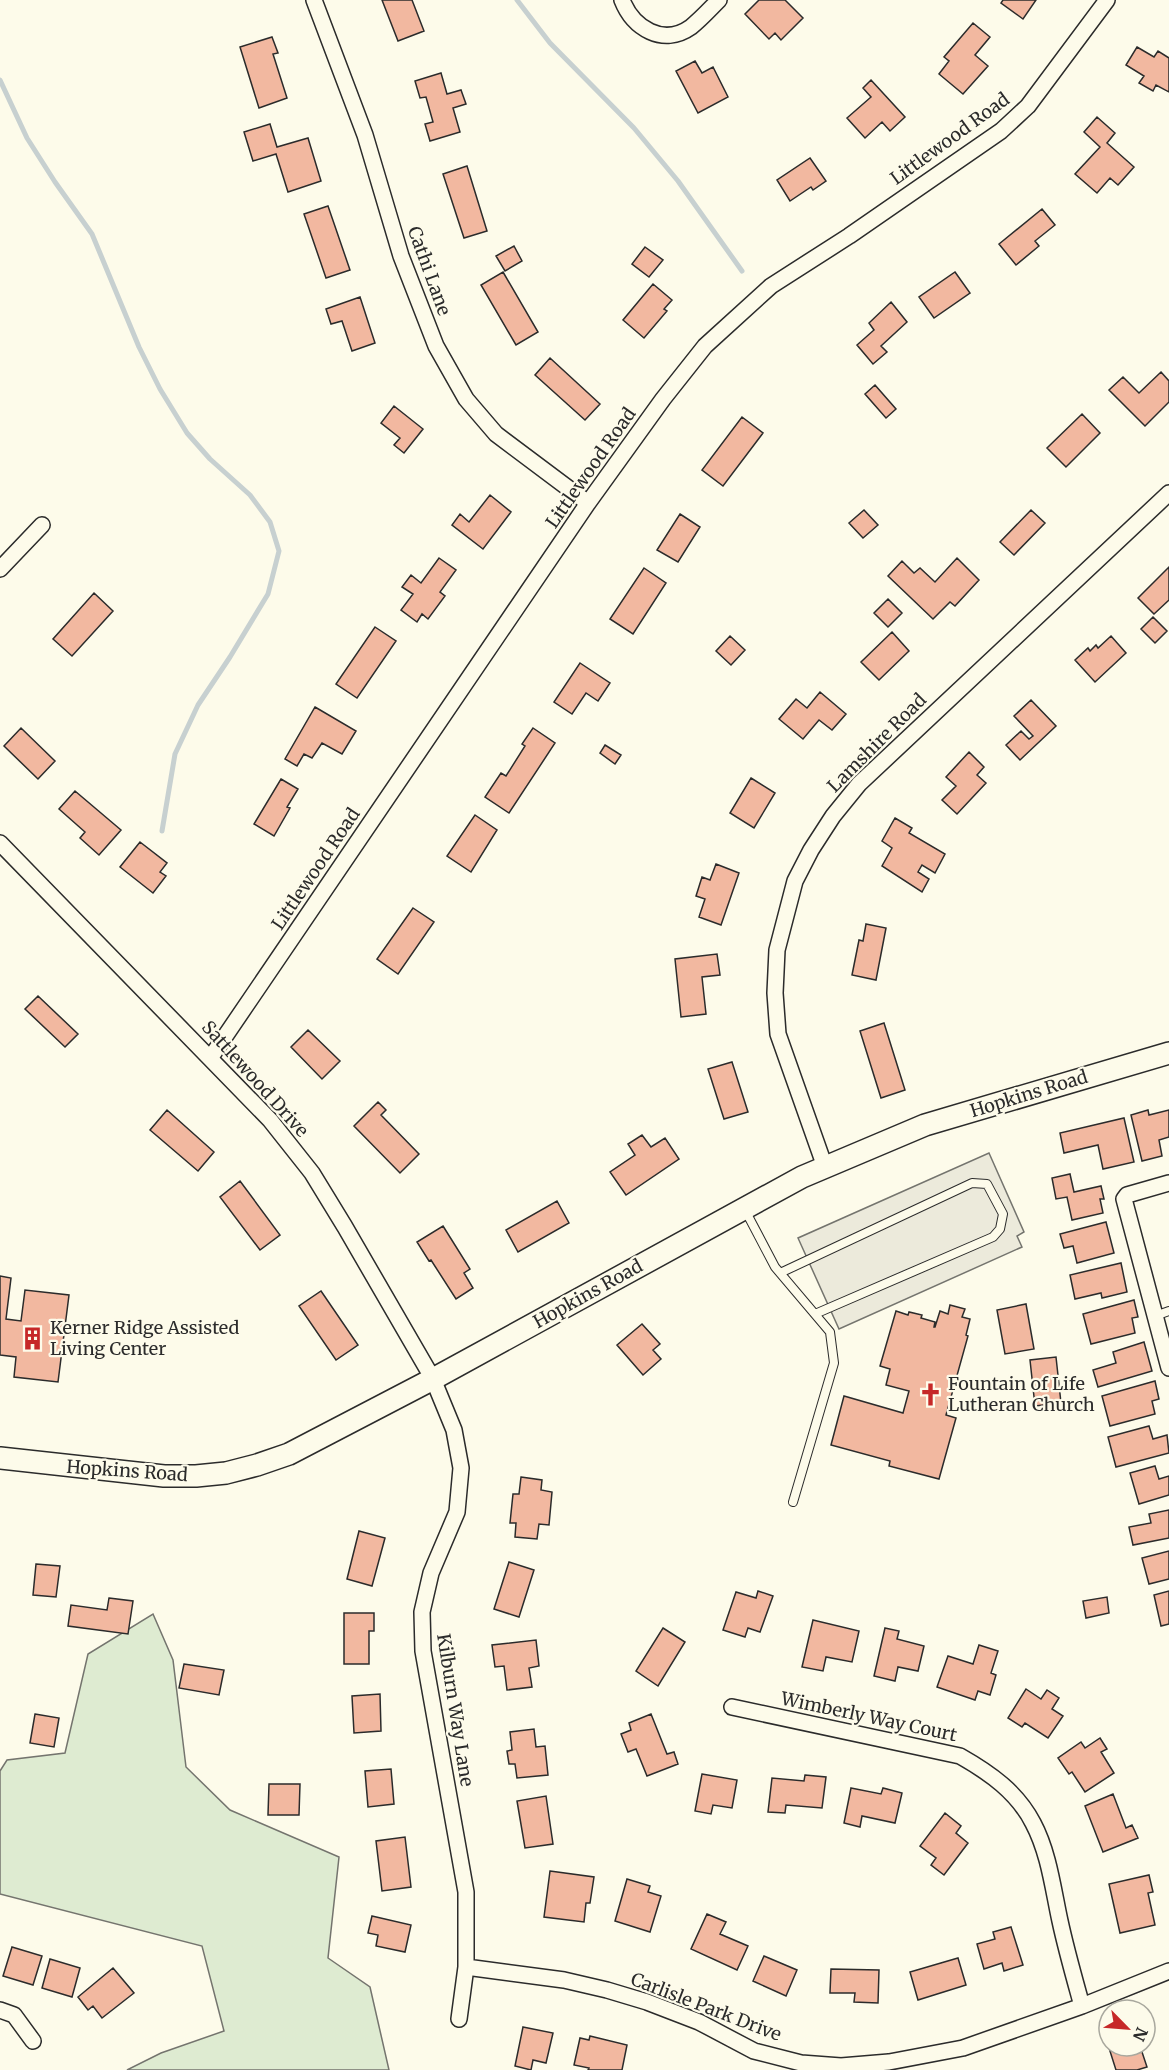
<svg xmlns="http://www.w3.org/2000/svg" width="1169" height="2070" viewBox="0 0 1169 2070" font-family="Merriweather,serif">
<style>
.green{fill:#deebd1;stroke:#74746e;stroke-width:1.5}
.parking{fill:#eceadb;stroke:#74746e;stroke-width:1.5}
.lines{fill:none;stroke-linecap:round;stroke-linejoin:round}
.stream{stroke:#c7d0d0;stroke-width:5}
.building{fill:#f2b8a0;stroke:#2b2b2b;stroke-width:1.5}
.service-casing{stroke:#2b2b2b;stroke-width:10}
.minor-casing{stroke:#2b2b2b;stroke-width:18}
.secondary-casing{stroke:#2b2b2b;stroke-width:24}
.service{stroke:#fdfbea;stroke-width:8}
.minor{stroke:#fdfbea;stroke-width:15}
.secondary{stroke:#fdfbea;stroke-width:21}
.labels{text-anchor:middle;stroke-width:4.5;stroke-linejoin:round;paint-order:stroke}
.street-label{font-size:18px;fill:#2b2b2b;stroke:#fdfbea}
.poi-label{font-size:18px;fill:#2b2b2b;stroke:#fdfbea;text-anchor:start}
</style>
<rect width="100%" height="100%" fill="#fdfbea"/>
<path class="green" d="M 153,1614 L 173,1660 L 186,1767 L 230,1810 L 339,1857 L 328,1958 L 370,1987 L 389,2070 L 127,2070 L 161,2053 L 224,2031 L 202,1946 L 0,1894 L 0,1771 L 7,1760 L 65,1753 L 88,1654 Z"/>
<path class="parking" d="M 989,1153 L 1024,1232 L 1017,1236 L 1022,1247 L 839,1329 L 798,1238 Z"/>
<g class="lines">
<path class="stream" d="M 517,0 L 550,43 L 634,128 L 678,181 L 742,271
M 0,80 L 27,138 L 55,182 L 92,234 L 139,347 L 160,389 L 187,433 L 210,459 L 250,495 L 270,522 L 279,551 L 268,594 L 230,657 L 198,705 L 175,754 L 162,831"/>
</g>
<path class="building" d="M 382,0 L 412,0 L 424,31 L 398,41 Z
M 759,0 L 785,0 L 803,18 L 781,40 L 775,33 L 769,39 L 745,14 Z
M 1003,0 L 1036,0 L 1023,19 L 1001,3 Z
M 973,23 L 990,37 L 975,55 L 988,66 L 963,94 L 939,74 L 949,61 L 944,57 Z
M 272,37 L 278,53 L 273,54 L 287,98 L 259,108 L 240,47 Z
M 1137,47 L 1154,57 L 1158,51 L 1169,58 L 1169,92 L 1156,85 L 1153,91 L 1139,83 L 1144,76 L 1126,65 Z
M 695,61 L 702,73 L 713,67 L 728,97 L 698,113 L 676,71 Z
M 441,73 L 447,94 L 461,90 L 466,104 L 453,108 L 460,132 L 430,141 L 425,124 L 433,122 L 426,97 L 420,98 L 415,81 Z
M 871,80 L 905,117 L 890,131 L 882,122 L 865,138 L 847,118 L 871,97 L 863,88 Z
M 1097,117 L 1115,133 L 1107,143 L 1134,167 L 1118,185 L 1110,178 L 1097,193 L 1075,174 L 1100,147 L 1084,132 Z
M 270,124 L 277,147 L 308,138 L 321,181 L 288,192 L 276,154 L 253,161 L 244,132 Z
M 810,158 L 826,181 L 813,190 L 811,187 L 790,201 L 777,180 Z
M 467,166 L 487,231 L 464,238 L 443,174 Z
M 328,206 L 350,270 L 326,278 L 304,214 Z
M 1042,209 L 1055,225 L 1035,241 L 1039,246 L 1016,265 L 999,244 Z
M 514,246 L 522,261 L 505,271 L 496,256 Z
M 645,247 L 663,260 L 649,277 L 632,264 Z
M 503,272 L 538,332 L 516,345 L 481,285 Z
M 955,272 L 970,293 L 934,318 L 919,297 Z
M 653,284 L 672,300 L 664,309 L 667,311 L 644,338 L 623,320 Z
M 360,297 L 375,343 L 352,351 L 342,321 L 331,324 L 326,309 Z
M 891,302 L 907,322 L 881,346 L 887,352 L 873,364 L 857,345 L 874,330 L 869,323 Z
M 550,358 L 600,404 L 585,420 L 535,375 Z
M 1161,372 L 1169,381 L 1169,402 L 1145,426 L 1109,390 L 1123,377 L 1139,393 Z
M 875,385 L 896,409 L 886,418 L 865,394 Z
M 394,406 L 423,429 L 404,453 L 394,445 L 400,438 L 381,423 Z
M 1082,414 L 1100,433 L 1066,467 L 1047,448 Z
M 742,417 L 763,433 L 723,486 L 702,470 Z
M 490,495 L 511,512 L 483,549 L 452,525 L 460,514 L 469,522 Z
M 864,510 L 878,525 L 863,538 L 849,523 Z
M 1031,510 L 1045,523 L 1014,555 L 1000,542 Z
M 680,514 L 700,527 L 678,562 L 657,550 Z
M 439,558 L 456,570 L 440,592 L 445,596 L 428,619 L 422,614 L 417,622 L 401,610 L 413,594 L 402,587 L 411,575 L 421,583 Z
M 957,558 L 979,580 L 955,606 L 950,602 L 933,619 L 888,576 L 902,561 L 914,573 L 920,568 L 935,582 Z
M 1169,567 L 1169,600 L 1154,614 L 1138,598 Z
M 644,568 L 666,583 L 633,634 L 610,619 Z
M 94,593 L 113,611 L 72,656 L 53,639 Z
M 888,599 L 902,613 L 888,627 L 874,613 Z
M 1153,617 L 1167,631 L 1155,643 L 1141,629 Z
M 375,627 L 396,641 L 357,698 L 336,684 Z
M 892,632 L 909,651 L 879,680 L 861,662 Z
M 730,636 L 745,650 L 731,665 L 716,651 Z
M 1111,636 L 1126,653 L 1095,682 L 1075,660 L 1088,648 L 1090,651 L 1096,645 L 1098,648 Z
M 580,663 L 610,683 L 598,701 L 586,693 L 572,714 L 554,702 Z
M 820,692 L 846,714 L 832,730 L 819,720 L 803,739 L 779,719 L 796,699 L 807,708 Z
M 1031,700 L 1056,726 L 1020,760 L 1006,745 L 1021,731 L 1029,739 L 1033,736 L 1014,716 Z
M 315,707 L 356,731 L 342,754 L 322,743 L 312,758 L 304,754 L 297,766 L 285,759 Z
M 21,728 L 55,761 L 38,779 L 4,746 Z
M 533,728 L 555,743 L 509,813 L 485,797 L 501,773 L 506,776 L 525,746 L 522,744 Z
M 605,745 L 621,755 L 615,764 L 600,753 Z
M 969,752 L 984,767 L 977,775 L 986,783 L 957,814 L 942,800 L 956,786 L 946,777 Z
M 751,778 L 775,793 L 754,828 L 730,813 Z
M 281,779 L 298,789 L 287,807 L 290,808 L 274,836 L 254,824 Z
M 75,791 L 121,830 L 99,855 L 80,838 L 85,832 L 59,809 Z
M 475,815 L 497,830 L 471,872 L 447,856 Z
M 895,818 L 912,828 L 909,833 L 945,854 L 935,873 L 922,865 L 918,872 L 929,879 L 922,892 L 882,866 L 892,848 L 882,841 Z
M 140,842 L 167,863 L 160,872 L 166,876 L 153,893 L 120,867 Z
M 716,864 L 739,873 L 721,925 L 699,917 L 705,899 L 696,896 L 702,877 L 710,880 Z
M 413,908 L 434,922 L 398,974 L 377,959 Z
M 866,924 L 886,928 L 876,980 L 852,975 L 859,940 L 863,941 Z
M 717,954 L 720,975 L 702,977 L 706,1014 L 681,1017 L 675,959 Z
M 38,996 L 78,1034 L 65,1047 L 25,1009 Z
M 884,1023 L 905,1090 L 881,1098 L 860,1031 Z
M 308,1030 L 340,1061 L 322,1079 L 291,1047 Z
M 732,1062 L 748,1112 L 724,1119 L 708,1069 Z
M 378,1102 L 386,1110 L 381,1115 L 419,1154 L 400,1173 L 354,1126 Z
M 167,1110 L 214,1152 L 198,1171 L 150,1130 Z
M 1148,1110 L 1149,1115 L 1169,1110 L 1169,1137 L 1159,1140 L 1162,1156 L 1142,1161 L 1131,1115 Z
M 1124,1118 L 1134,1162 L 1103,1169 L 1098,1145 L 1064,1153 L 1060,1133 Z
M 642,1135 L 651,1147 L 665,1138 L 679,1159 L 626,1195 L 610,1172 L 635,1155 L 628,1144 Z
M 1070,1174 L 1074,1192 L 1101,1186 L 1104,1199 L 1100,1199 L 1103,1213 L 1072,1220 L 1067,1197 L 1056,1199 L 1052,1178 Z
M 240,1181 L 280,1235 L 260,1250 L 220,1197 Z
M 557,1201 L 569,1223 L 518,1252 L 506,1230 Z
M 1106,1222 L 1114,1253 L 1077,1263 L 1073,1246 L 1064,1248 L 1060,1234 Z
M 443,1226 L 470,1269 L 464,1273 L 473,1288 L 456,1299 L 431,1260 L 429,1261 L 417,1242 Z
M 1121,1263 L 1127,1292 L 1102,1298 L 1101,1293 L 1075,1299 L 1070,1275 Z
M 0,1276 L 11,1278 L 6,1319 L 21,1321 L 25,1290 L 69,1295 L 58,1382 L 14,1377 L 16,1357 L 0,1355 Z
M 321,1291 L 358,1345 L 336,1360 L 299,1306 Z
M 1134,1300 L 1138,1317 L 1132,1318 L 1135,1333 L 1091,1344 L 1083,1314 Z
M 1026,1304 L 1034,1349 L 1005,1354 L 997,1310 Z
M 950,1305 L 965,1309 L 962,1317 L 970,1319 L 966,1335 L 968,1336 L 946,1415 L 956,1418 L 939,1479 L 889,1466 L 890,1461 L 831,1445 L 844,1396 L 903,1413 L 909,1391 L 886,1385 L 890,1369 L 880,1366 L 896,1311 L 908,1315 L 909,1312 L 922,1315 L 921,1318 L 935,1322 L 934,1327 L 935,1327 L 940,1311 L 948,1314 Z
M 642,1324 L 660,1344 L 653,1350 L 661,1359 L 643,1375 L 617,1345 Z
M 1144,1342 L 1152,1371 L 1098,1387 L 1093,1370 L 1116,1363 L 1113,1352 Z
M 1056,1357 L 1061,1403 L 1035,1406 L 1030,1360 Z
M 1155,1381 L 1159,1399 L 1152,1401 L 1155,1414 L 1110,1426 L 1102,1396 Z
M 1149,1426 L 1153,1439 L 1167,1435 L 1169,1453 L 1116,1467 L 1108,1437 Z
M 1155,1466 L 1159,1479 L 1169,1476 L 1169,1495 L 1139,1504 L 1130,1473 Z
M 521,1477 L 542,1480 L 541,1490 L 552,1492 L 549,1525 L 539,1524 L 537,1539 L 515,1537 L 516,1523 L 510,1523 L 513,1494 L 519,1494 Z
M 1169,1510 L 1169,1538 L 1133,1545 L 1129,1527 L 1151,1523 L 1149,1514 Z
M 359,1531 L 385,1538 L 372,1586 L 347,1579 Z
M 1169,1551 L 1169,1579 L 1149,1584 L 1142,1558 Z
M 509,1562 L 534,1570 L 519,1617 L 494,1609 Z
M 36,1564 L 60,1566 L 56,1597 L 33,1595 Z
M 758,1591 L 773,1596 L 760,1632 L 748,1628 L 745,1637 L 723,1630 L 736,1592 L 756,1598 Z
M 1169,1591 L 1169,1624 L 1161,1626 L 1154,1595 Z
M 1107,1597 L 1109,1613 L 1086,1618 L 1083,1601 Z
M 109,1598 L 133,1601 L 128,1634 L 68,1626 L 71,1605 L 107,1610 Z
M 344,1613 L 374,1613 L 374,1631 L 369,1631 L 369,1664 L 344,1664 Z
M 813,1620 L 859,1631 L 852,1662 L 826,1657 L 823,1671 L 802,1667 Z
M 663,1628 L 685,1642 L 658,1686 L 636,1671 Z
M 885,1628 L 899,1631 L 897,1639 L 924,1646 L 918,1671 L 898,1667 L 895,1681 L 874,1676 Z
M 536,1640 L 539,1666 L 529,1668 L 532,1687 L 507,1690 L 504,1666 L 495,1667 L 492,1645 Z
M 979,1645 L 998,1651 L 991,1673 L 996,1675 L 990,1695 L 978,1691 L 975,1700 L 937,1687 L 948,1656 L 973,1664 Z
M 184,1664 L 224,1670 L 219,1695 L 179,1688 Z
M 1026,1689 L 1041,1699 L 1047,1690 L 1059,1698 L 1052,1709 L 1063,1716 L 1048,1738 L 1025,1723 L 1022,1727 L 1008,1718 Z
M 380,1694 L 381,1731 L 354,1733 L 352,1696 Z
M 35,1714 L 59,1718 L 54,1747 L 30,1743 Z
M 651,1714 L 667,1754 L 674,1752 L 678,1764 L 647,1776 L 636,1749 L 628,1752 L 621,1734 L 631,1730 L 629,1723 Z
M 534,1729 L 536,1747 L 545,1746 L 548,1775 L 517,1778 L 515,1764 L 509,1764 L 507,1751 L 512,1750 L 510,1732 Z
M 1100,1738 L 1107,1749 L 1101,1752 L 1114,1773 L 1085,1792 L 1072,1772 L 1069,1774 L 1058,1758 L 1081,1742 L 1085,1748 Z
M 391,1769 L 394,1804 L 368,1807 L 365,1771 Z
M 702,1774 L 737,1780 L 732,1808 L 713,1805 L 711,1814 L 695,1811 Z
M 805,1775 L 826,1777 L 822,1808 L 786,1805 L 785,1813 L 768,1812 L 772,1778 L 804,1781 Z
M 269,1784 L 300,1784 L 299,1815 L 268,1815 Z
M 851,1788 L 881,1794 L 883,1788 L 902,1793 L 895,1823 L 862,1816 L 860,1827 L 844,1823 Z
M 1113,1794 L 1126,1828 L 1132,1825 L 1138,1838 L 1103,1852 L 1085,1806 Z
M 546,1796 L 553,1844 L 525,1848 L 517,1801 Z
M 945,1813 L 961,1826 L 956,1833 L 968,1843 L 944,1875 L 931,1865 L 936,1858 L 920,1846 Z
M 405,1837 L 411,1887 L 382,1891 L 376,1841 Z
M 550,1871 L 594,1877 L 590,1903 L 586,1903 L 584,1922 L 544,1917 Z
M 1149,1875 L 1153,1892 L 1148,1893 L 1155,1925 L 1120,1933 L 1109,1884 Z
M 627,1879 L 650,1886 L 648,1892 L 661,1896 L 650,1932 L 615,1921 Z
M 707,1914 L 726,1922 L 720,1934 L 748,1946 L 737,1970 L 691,1949 Z
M 372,1916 L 411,1925 L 405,1952 L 376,1946 L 378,1935 L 368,1933 Z
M 1011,1927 L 1023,1965 L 1004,1971 L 1002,1963 L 984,1969 L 977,1944 L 995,1939 L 993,1932 Z
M 12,1947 L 42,1956 L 33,1985 L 3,1976 Z
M 764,1956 L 797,1970 L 786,1996 L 753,1981 Z
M 958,1958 L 966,1985 L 918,2000 L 910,1972 Z
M 50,1959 L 80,1968 L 72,1997 L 42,1988 Z
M 113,1968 L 134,1993 L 102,2018 L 93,2006 L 88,2010 L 78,1997 Z
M 831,1969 L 879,1970 L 878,2003 L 854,2002 L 855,1993 L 830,1993 Z
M 523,2027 L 553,2033 L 546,2063 L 533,2060 L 531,2070 L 515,2066 Z
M 590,2036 L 627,2045 L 622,2070 L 588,2070 L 589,2068 L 574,2065 L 580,2038 L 589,2040 Z
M 1114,2046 L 1140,2046 L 1147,2067 L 1137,2070 L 1116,2070 L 1109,2048 Z"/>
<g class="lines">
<defs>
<path id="service" d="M 745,1210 L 775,1267 L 830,1332 L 834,1363 L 793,1502
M 780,1273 L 972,1183 L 987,1184 L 1003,1214 L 1000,1229 L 993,1237 L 815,1314
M 1155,1316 L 1169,1311"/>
<path id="minor" d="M 314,0 L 365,135 L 401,256 L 436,346 L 466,399 L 496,434 L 588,503
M 622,0 C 633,28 663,47 691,27 C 701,19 710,9 719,0
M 0,569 L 42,525
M 0,843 L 270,1120 L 312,1173 L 345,1227 L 433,1379 L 454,1430 L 461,1468 L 457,1512 L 431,1573 L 422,1612 L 423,1651 L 466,1892 L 466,1967 L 459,2019
M 211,1057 L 588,503 L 663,399 L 705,346 L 771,286 L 849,236 L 1001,131 L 1028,106 L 1107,0
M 825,1167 L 778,1034 L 775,993 L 777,950 L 795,881 L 811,850 L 833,816 L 859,784 L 1169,493
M 1169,1183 L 1127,1195 L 1124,1199 L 1169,1368
M 732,1707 L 960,1756 C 990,1773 1017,1792 1033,1823 C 1049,1853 1053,1889 1060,1921 C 1066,1949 1074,1977 1082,2006
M 466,1967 L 564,1980 L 607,1990 L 647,2002 L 699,2022 L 754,2051 L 801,2063 L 841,2066 L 889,2062 L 963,2048 L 1082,2006 L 1169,1971
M 0,2010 L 14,2015 L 33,2041"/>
<path id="secondary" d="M 0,1458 L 164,1476 L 196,1476 L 226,1473 L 257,1465 L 289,1454 L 433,1379 L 802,1177 L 925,1125 L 1169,1053"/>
</defs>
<use href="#service" class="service-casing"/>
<use href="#minor" class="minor-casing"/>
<use href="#secondary" class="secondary-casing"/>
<use href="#service" class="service"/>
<use href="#minor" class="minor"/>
<use href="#secondary" class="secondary"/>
</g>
<defs>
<symbol id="building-bare" viewBox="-9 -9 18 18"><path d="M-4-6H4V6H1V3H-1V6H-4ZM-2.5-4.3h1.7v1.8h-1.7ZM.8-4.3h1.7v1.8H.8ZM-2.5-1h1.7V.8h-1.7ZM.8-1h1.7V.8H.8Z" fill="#c62828" stroke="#fdfbea" stroke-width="2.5" paint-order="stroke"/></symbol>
<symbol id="church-bare" viewBox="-9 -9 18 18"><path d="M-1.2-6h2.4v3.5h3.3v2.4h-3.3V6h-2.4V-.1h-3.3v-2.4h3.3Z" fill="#c62828" stroke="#fdfbea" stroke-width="2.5" paint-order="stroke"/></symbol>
</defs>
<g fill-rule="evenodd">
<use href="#building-bare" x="16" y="1322" width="33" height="33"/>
<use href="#church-bare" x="914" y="1378" width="33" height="33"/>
</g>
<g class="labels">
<g class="street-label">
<text transform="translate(950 139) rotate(-36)" y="6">Littlewood Road</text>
<text transform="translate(429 271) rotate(70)" y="6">Cathi Lane</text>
<text transform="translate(591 468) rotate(-55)" y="6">Littlewood Road</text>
<text transform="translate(877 743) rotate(-45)" y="6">Lamshire Road</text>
<text transform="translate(316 869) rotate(-56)" y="6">Littlewood Road</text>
<text transform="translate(255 1079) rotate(48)" y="6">Sattlewood Drive</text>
<text transform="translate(1029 1094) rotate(-17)" y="6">Hopkins Road</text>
<text transform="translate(588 1294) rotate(-29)" y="6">Hopkins Road</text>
<text transform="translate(127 1471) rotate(4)" y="6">Hopkins Road</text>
<text transform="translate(455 1710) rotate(81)" y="6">Kilburn Way Lane</text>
<text transform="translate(869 1717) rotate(12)" y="6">Wimberly Way Court</text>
<text transform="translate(706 2007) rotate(21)" y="6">Carlisle Park Drive</text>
</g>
<g class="poi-label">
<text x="50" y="1334">Kerner Ridge Assisted<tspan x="50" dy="21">Living Center</tspan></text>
<text x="948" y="1390">Fountain of Life<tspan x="948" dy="21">Lutheran Church</tspan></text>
</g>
</g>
<g transform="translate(1127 2028) rotate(115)"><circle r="28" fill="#fdfbea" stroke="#a9a89e" stroke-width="1.5"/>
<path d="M0-4.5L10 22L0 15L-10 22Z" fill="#c62828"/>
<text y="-9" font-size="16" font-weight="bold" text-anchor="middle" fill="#2b2b2b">N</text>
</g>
</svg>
